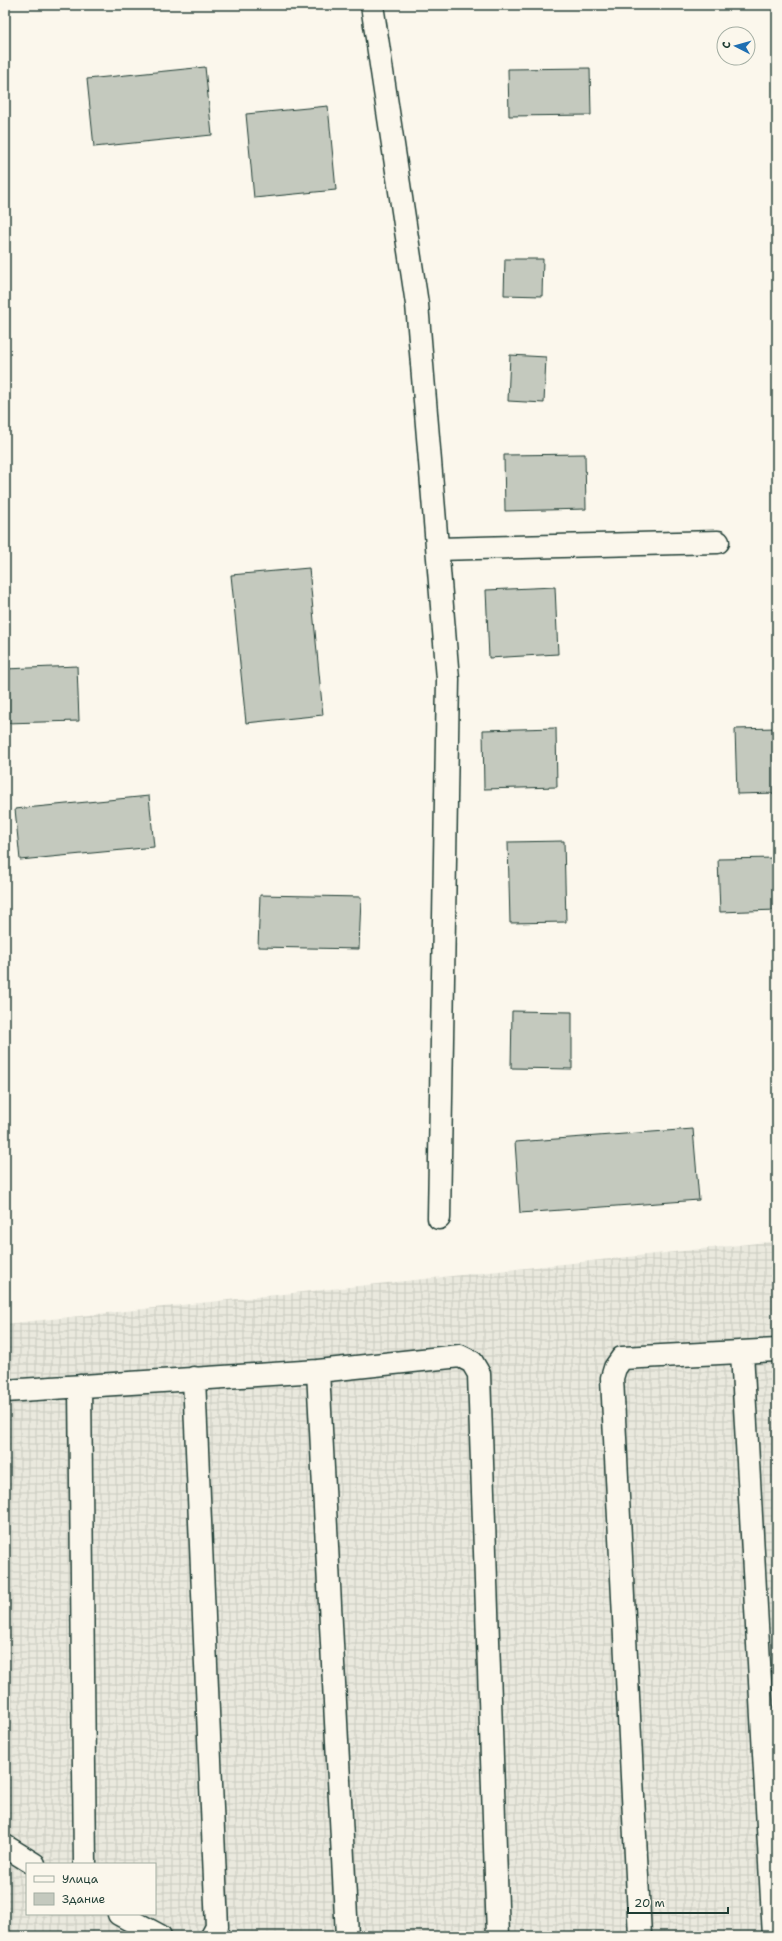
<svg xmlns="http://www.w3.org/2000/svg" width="782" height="1941" viewBox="0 0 782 1941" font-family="'Shantell Sans',sans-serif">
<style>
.industrial{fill:url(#industrial-grid);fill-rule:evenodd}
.building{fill:#c4c9be;stroke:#1f3d34}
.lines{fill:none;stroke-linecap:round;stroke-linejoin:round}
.minor-casing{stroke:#1f3d34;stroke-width:25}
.minor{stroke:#fbf7ec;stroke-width:22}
</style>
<defs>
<pattern id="industrial-grid" width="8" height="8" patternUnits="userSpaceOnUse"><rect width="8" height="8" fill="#eae9de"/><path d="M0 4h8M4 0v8" fill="none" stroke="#c8c9bf"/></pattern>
</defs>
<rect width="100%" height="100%" fill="#fbf7ec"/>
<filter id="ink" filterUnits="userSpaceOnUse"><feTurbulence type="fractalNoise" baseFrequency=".025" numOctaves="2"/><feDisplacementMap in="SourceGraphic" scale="8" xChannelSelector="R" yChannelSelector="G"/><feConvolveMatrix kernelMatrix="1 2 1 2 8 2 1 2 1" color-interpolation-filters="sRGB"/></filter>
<g filter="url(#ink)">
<path class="industrial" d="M 777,1241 L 777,1936 L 5,1936 L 5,1324 ZM 27,1864 L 155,1864 L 155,1914 L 27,1914 Z"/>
<path class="building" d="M 205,67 L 212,135 L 94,147 L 87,79 Z
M 590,68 L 591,115 L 509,116 L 508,69 Z
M 328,106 L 336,190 L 254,198 L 246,114 Z
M 505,259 L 543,259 L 542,296 L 504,295 Z
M 510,355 L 546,357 L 544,403 L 508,401 Z
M 585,454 L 586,509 L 505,511 L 504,455 Z
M 309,568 L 323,715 L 246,723 L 231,575 Z
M 555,587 L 558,654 L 489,658 L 486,590 Z
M 77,666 L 79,721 L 5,723 L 5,669 Z
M 556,728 L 557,787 L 484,789 L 483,730 Z
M 777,728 L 777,793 L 737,794 L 735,729 Z
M 149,796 L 154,847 L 20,860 L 15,809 Z
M 564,841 L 566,922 L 510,923 L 508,842 Z
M 777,858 L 777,910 L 720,912 L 718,859 Z
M 260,895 L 361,897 L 359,949 L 258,947 Z
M 512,1011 L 572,1012 L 572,1069 L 511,1068 Z
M 693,1129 L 699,1200 L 520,1213 L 515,1142 Z"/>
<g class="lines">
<defs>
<path id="minor" d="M 372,5 L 417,304 L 448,679 L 439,1218
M 438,549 L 718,542
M 742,1352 L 774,1936
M 318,1371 L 460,1356 L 472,1362 L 479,1374 L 498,1936
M 194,1378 L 217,1927 L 212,1936
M 80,1386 L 85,1864
M 5,1391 L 318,1371 L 347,1936
M 5,1846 L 34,1864
M 119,1914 L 160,1936
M 640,1936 L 612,1378 L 615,1368 L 622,1358 L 777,1350"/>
</defs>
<use href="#minor" class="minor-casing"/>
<use href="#minor" class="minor"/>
</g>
</g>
<rect width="782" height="1941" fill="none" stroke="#fbf7ec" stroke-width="20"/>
<rect x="10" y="10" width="762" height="1921" fill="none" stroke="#1f3d34" stroke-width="1.5" filter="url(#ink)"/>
<rect x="26" y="1863" width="130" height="52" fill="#fbf7ec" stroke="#a3ada2"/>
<rect x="34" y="1876" width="20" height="6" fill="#fbf7ec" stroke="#a3ada2"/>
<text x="62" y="1883" font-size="12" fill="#1f3d34">Улица</text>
<rect x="34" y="1893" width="20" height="12" fill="#c4c9be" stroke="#a3ada2"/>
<text x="62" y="1903" font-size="12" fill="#1f3d34">Здание</text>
<g transform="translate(736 46) rotate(276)"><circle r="19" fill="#fbf7ec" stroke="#a3ada2"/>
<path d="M0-3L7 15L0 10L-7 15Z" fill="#1f6fb2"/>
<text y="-6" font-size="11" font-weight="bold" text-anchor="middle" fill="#1f3d34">С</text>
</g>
<path d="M628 1907v6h100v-6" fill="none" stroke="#1f3d34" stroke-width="2"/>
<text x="634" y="1907" font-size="12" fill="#1f3d34" stroke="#fbf7ec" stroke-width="3" paint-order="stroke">20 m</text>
</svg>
